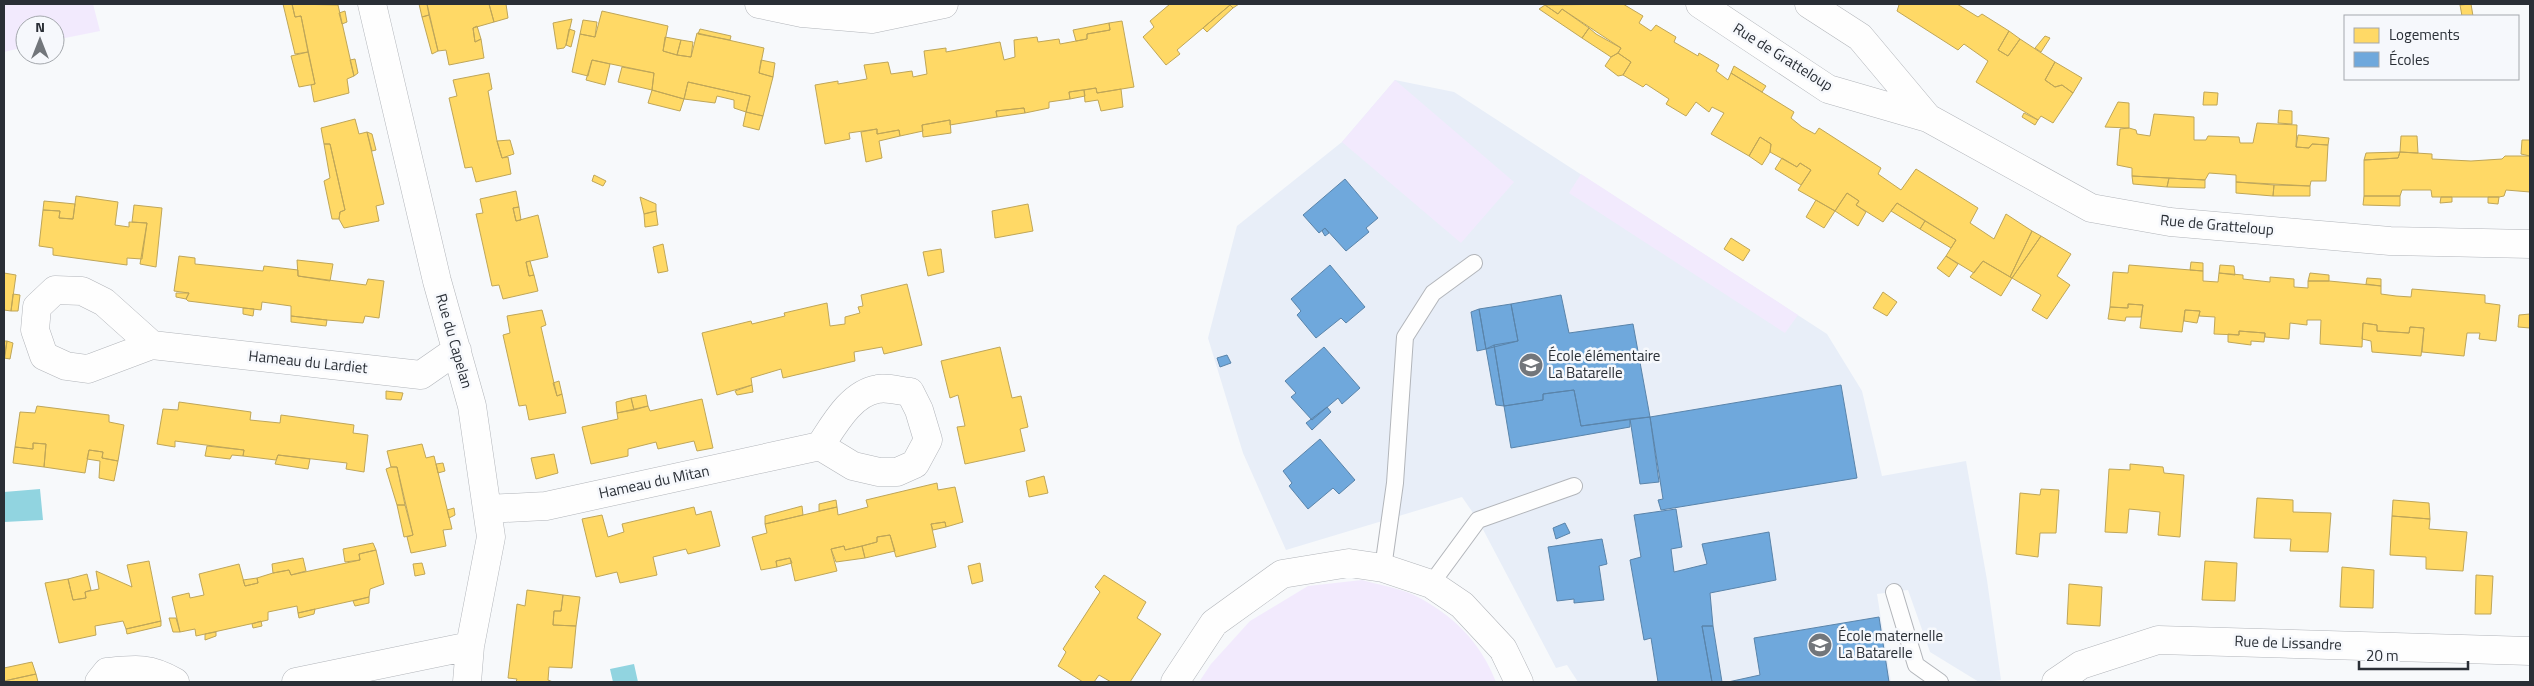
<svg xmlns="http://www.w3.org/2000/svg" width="2534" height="686" viewBox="0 0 2534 686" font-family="'Titillium Web',sans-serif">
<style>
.built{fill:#e8eef8}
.green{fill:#f2eafd}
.water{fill:#91d4e0}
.homes{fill:#ffd966;stroke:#bfa658}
.schools{fill:#6fa8dc;stroke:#5a84aa}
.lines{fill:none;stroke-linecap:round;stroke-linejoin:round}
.lane-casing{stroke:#b2b5ba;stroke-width:18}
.street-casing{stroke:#b2b5ba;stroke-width:29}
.lane{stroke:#fefefe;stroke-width:16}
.street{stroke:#fefefe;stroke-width:28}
.labels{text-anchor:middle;stroke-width:5;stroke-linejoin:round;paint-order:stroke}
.street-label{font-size:15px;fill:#2a2f36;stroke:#f6f8fc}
.poi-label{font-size:15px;fill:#2a2f36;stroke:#f6f8fc;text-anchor:start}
</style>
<rect width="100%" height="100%" fill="#f7f9fb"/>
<path class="built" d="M 1395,80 L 1454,92 L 1827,334 L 1862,391 L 1882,476 L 1966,461 L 1987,580 L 2001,680 L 1979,682 L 1930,652 L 1908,590 L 1877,594 L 1891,682 L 1578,682 L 1567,665 L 1556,668 L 1478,520 L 1462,497 L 1286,550 L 1243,453 L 1208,338 L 1237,226 L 1342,142 Z"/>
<path class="green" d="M 4,4 L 93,4 L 100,31 L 55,40 L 55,25 L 25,25 L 25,47 L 4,52 Z
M 1395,80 L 1514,182 L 1461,243 L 1342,142 Z
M 1581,174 L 1798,315 L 1785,333 L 1569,193 Z
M 1362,580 C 1379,585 1399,588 1414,595 C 1453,615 1480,641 1496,682 L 1199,682 L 1211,664 L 1250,621 L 1308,586 Z"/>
<path class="water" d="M 40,489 L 43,520 L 4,522 L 4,492 Z
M 634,664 L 638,682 L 613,682 L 610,669 Z"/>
<path class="homes" d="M 283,4 L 292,4 L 295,17 L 301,16 L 308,52 L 295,54 Z
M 292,4 L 338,5 L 354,76 L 347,79 L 349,93 L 314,102 L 311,85 L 315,84 L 301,16 L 295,17 Z
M 419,4 L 427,4 L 429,15 L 422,17 Z
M 427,4 L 489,4 L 494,22 L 473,28 L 475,42 L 481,39 L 484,58 L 449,65 L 446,50 L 438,51 Z
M 489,4 L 506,4 L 508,18 L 494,22 Z
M 1170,4 L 1239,4 L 1233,8 L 1230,5 L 1177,50 L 1180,54 L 1166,65 L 1143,37 L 1154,27 L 1150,21 Z
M 1623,4 L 1643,16 L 1639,23 L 1651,31 L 1656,25 L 1676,37 L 1674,42 L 1698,56 L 1699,53 L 1719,65 L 1716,71 L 1728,80 L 1731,73 L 1794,112 L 1791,118 L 1802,127 L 1815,134 L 1819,128 L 1881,168 L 1878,174 L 1901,190 L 1916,169 L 1978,208 L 1970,223 L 1994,239 L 2006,214 L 2032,231 L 2010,277 L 1983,261 L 1974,273 L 1946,256 L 1956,240 L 1897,203 L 1883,222 L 1856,205 L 1859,201 L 1847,193 L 1835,211 L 1798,190 L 1811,170 L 1800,163 L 1797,167 L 1770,152 L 1771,144 L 1760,137 L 1749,156 L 1711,134 L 1724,113 L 1712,107 L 1709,112 L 1696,102 L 1686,116 L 1666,104 L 1669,99 L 1646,84 L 1643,87 L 1623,75 L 1631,62 L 1618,53 L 1621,48 L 1562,9 L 1558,14 L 1545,5 Z
M 1897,4 L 1957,4 L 1978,17 L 1982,14 L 2009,31 L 1998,50 L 2008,56 L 2020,39 L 2055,62 L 2045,80 L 2055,87 L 2062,85 L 2073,93 L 2053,123 L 2041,116 L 2038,120 L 1976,82 L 1988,61 L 1964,44 L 1958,50 L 1897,11 L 1899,5 Z
M 2471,4 L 2473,16 L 2462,16 L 2460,5 Z
M 1230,5 L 1233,8 L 1207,32 L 1203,28 Z
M 1545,5 L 1558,14 L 1562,9 L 1589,28 L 1582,38 L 1539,9 Z
M 345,11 L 347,22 L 342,24 L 339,13 Z
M 602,11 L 668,26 L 663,51 L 677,55 L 691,57 L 697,33 L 764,48 L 759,73 L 773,77 L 763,116 L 746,112 L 750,96 L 688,82 L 684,99 L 652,90 L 654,73 L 592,60 L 588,76 L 572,72 L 580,34 L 595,37 Z
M 429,15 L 438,51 L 432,54 L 422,17 Z
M 572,19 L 566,45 L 564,48 L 557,49 L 553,23 Z
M 583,20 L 597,22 L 595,37 L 580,34 Z
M 1122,21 L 1134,87 L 1097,93 L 1096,88 L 1069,92 L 1070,99 L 1049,102 L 1049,108 L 1025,113 L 1024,108 L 996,111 L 997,117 L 950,125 L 950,120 L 922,125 L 923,131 L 900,136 L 899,130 L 877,134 L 877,129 L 849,133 L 850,139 L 825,144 L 815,85 L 838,81 L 838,84 L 867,79 L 864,65 L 888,62 L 891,74 L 912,71 L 913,77 L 927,74 L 924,51 L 946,48 L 946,52 L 1000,42 L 1004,60 L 1015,57 L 1014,40 L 1037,37 L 1038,42 L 1059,39 L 1060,44 L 1087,39 L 1087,34 L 1110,30 L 1109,23 Z
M 1109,23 L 1110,30 L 1087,34 L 1087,39 L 1076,41 L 1073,30 Z
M 477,26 L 481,39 L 475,42 L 473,28 Z
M 1589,28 L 1596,34 L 1621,48 L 1618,53 L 1611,57 L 1582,38 Z
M 569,29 L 575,31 L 571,47 L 566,45 Z
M 700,29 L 731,36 L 730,40 L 698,34 Z
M 2009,31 L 2020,39 L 2008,56 L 1998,50 Z
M 2045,36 L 2050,38 L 2041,52 L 2035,48 Z
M 665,37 L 681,40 L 677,55 L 663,51 Z
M 681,40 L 693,42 L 691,57 L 677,55 Z
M 308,52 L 315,84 L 299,87 L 291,56 Z
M 1618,53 L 1631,62 L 1623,75 L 1618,76 L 1605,66 L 1611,57 Z
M 355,59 L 358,73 L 354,76 L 350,60 Z
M 592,60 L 610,64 L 605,85 L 586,80 Z
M 761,60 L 775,63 L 773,77 L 759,73 Z
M 2055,62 L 2082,78 L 2073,93 L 2062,85 L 2055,87 L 2045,80 Z
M 1734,66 L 1766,86 L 1762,92 L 1731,73 Z
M 622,67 L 654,73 L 652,90 L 618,82 Z
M 489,73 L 492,89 L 488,91 L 497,141 L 502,158 L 508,157 L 511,174 L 476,182 L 472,167 L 465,168 L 449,98 L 457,96 L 453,80 Z
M 688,82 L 750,96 L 746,112 L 734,108 L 734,100 L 717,96 L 715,103 L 684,99 Z
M 1096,88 L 1097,93 L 1121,89 L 1123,107 L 1101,111 L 1098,100 L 1085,102 L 1084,90 Z
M 652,90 L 684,99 L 680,111 L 648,103 Z
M 1084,90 L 1085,96 L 1070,99 L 1069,92 Z
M 2204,92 L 2218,93 L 2217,105 L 2203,105 Z
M 2118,102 L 2129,103 L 2129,128 L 2105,127 Z
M 1024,108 L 1025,113 L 997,117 L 996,111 Z
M 2279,110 L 2292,111 L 2292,124 L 2278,123 Z
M 746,112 L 763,116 L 759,130 L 743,126 Z
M 2024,113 L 2038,120 L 2035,125 L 2022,117 Z
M 2154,114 L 2194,117 L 2194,140 L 2206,140 L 2208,136 L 2239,137 L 2240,143 L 2253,143 L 2257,123 L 2297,125 L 2296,147 L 2309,148 L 2312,144 L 2328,145 L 2326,181 L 2311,181 L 2310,186 L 2236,182 L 2236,175 L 2209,173 L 2205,180 L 2132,176 L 2132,168 L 2117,165 L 2120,129 L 2129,128 L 2136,130 L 2137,134 L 2150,136 Z
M 355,119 L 359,134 L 367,132 L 384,204 L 376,206 L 379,221 L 344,228 L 339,219 L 340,212 L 345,210 L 330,144 L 324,144 L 321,128 Z
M 950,120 L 951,133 L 923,137 L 922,125 Z
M 877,129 L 877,134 L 899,130 L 900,136 L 879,141 L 882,158 L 866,162 L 861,132 Z
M 367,132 L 372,134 L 376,150 L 372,151 Z
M 2298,135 L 2329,138 L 2328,145 L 2312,144 L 2309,148 L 2296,147 Z
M 2401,136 L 2417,136 L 2418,153 L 2400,152 Z
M 1760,137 L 1771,144 L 1770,152 L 1762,165 L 1749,156 Z
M 510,140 L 514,154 L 502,158 L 497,141 Z
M 2522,140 L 2530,140 L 2530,156 L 2521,154 Z
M 324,144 L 330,144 L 345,210 L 340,212 L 339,219 L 332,219 L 324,181 L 330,178 Z
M 2400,152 L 2432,154 L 2432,159 L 2471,161 L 2502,159 L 2505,156 L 2530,156 L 2530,192 L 2506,190 L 2504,196 L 2499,197 L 2432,197 L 2431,190 L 2402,190 L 2400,196 L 2364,196 L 2364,160 L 2398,158 Z
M 2400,152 L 2398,158 L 2364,160 L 2366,153 Z
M 1782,158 L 1797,167 L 1800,163 L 1811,170 L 1801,185 L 1775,169 Z
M 594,175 L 606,181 L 603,186 L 592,181 Z
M 2132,176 L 2169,178 L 2167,187 L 2133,184 Z
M 2169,178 L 2205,180 L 2205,188 L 2167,187 Z
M 2236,182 L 2274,185 L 2273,196 L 2236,193 Z
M 2274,185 L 2310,186 L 2310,196 L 2273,196 Z
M 516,191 L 519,207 L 513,208 L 516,221 L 538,215 L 548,257 L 526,262 L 529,276 L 534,275 L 538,291 L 503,299 L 499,285 L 492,286 L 476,214 L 483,213 L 480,199 Z
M 1847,193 L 1859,201 L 1856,205 L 1866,212 L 1858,226 L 1835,211 Z
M 76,196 L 118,202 L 115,225 L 129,227 L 129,222 L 147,223 L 142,259 L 127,258 L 127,265 L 53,255 L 53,248 L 39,246 L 43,210 L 60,211 L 59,218 L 73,219 Z
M 2364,196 L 2400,196 L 2400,206 L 2363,205 Z
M 640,197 L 656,204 L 656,211 L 644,214 Z
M 2441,197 L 2452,197 L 2452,202 L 2440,203 Z
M 2488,197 L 2499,197 L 2498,204 L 2488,203 Z
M 1816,200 L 1835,211 L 1824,228 L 1806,217 Z
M 44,201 L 75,204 L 73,219 L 59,218 L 60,211 L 43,210 Z
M 1897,203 L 1925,221 L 1920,229 L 1891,211 Z
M 1028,204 L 1033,231 L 995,238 L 992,211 Z
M 134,205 L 162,208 L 156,267 L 140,264 L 147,223 L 132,222 Z
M 519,207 L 521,220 L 516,221 L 513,208 Z
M 656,211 L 658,225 L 645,227 L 644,214 Z
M 1925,221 L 1956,240 L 1951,248 L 1920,229 Z
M 2032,231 L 2041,236 L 2012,278 L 2010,277 Z
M 2041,236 L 2071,254 L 2057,276 L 2070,285 L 2047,319 L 2032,310 L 2041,295 L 2012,278 Z
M 1731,238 L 1750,250 L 1743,261 L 1724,249 Z
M 663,244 L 668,271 L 658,273 L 653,247 Z
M 941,249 L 944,272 L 928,276 L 923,252 Z
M 179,256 L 195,258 L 195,264 L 263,271 L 264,266 L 298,270 L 298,276 L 366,285 L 368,279 L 384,281 L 379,318 L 365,316 L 363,323 L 327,320 L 291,316 L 291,306 L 262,302 L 261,310 L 188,301 L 186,299 L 189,293 L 174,291 Z
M 1946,256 L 1958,264 L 1949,277 L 1937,268 Z
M 297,260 L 333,264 L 330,281 L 298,276 Z
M 530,261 L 534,275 L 529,276 L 526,262 Z
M 1983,261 L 2012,278 L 2001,296 L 1970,277 Z
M 2191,262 L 2203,263 L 2203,271 L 2190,270 Z
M 2129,265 L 2203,271 L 2203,281 L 2218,282 L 2219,273 L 2243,275 L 2243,279 L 2270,282 L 2270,277 L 2294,279 L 2294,287 L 2308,288 L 2308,281 L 2329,281 L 2381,286 L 2381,294 L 2396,296 L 2411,297 L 2412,289 L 2485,295 L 2485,303 L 2500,305 L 2496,341 L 2479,339 L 2480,333 L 2467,333 L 2464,356 L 2422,352 L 2424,328 L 2410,327 L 2409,333 L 2377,331 L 2377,325 L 2363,323 L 2362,347 L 2320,344 L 2321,320 L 2307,320 L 2307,325 L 2290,323 L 2289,339 L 2265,337 L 2265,333 L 2251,332 L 2239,331 L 2239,335 L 2214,334 L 2215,317 L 2199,316 L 2200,311 L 2185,310 L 2182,332 L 2140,328 L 2143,305 L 2128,304 L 2128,308 L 2110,307 L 2113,272 L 2128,273 Z
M 2220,265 L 2234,266 L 2235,275 L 2219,273 Z
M 4,273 L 16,275 L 11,311 L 4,310 Z
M 2310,273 L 2329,275 L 2329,281 L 2308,281 Z
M 2367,278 L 2381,279 L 2381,286 L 2366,284 Z
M 907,284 L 922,345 L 884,354 L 882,347 L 854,352 L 855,361 L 783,378 L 781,369 L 751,378 L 752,385 L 717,395 L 702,333 L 751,321 L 752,324 L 785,316 L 784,313 L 827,303 L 830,326 L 845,324 L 845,317 L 860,313 L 858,307 L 863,306 L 861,295 Z
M 1883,292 L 1897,302 L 1887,316 L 1873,308 Z
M 176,293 L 189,293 L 186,299 L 176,297 Z
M 13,294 L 20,295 L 18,311 L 11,311 Z
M 2128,304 L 2143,305 L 2141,317 L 2126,317 L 2125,321 L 2108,319 L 2110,307 L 2128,308 Z
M 243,308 L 254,309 L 253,316 L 243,314 Z
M 542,310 L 546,325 L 541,327 L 557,396 L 562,394 L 566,413 L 529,420 L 526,405 L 519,406 L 503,335 L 510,333 L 507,316 Z
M 2185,310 L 2200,311 L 2197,323 L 2184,321 Z
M 2530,314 L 2530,328 L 2518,327 L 2519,315 Z
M 291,316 L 327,320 L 326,326 L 291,322 Z
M 2363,323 L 2377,325 L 2377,331 L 2409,333 L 2410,327 L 2424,328 L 2421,356 L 2372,352 L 2371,341 L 2362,339 Z
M 2239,331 L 2265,333 L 2264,342 L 2251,341 L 2251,345 L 2228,342 L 2228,334 L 2239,335 Z
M 4,341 L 7,341 L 4,363 Z
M 7,341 L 13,343 L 10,359 L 4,358 Z
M 1000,347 L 1012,398 L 1021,396 L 1028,427 L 1020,429 L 1025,451 L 965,464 L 957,427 L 965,426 L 958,395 L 950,398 L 941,361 Z
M 559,381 L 562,394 L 557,396 L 553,383 Z
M 752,385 L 753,392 L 737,395 L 735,391 Z
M 386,391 L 403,393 L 401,400 L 386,399 Z
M 646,395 L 648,406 L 634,410 L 631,398 Z
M 631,398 L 634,410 L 617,413 L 616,402 Z
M 702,399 L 713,448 L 697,451 L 694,441 L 658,449 L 656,442 L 628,449 L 628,456 L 591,464 L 582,427 L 618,419 L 617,413 L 648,406 L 650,411 Z
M 179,402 L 251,412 L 250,420 L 280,423 L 281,415 L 354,425 L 353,433 L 368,435 L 364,472 L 346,469 L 347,463 L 278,455 L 276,460 L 243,456 L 244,450 L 175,441 L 175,447 L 157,444 L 163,409 L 178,410 Z
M 37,406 L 109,415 L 109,422 L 124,425 L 118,461 L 102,458 L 103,452 L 89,450 L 85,473 L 44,467 L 46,444 L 33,443 L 33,449 L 15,447 L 20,412 L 35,413 Z
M 33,443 L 46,444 L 44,467 L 13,463 L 15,447 L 33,449 Z
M 422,444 L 426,458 L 434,456 L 452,529 L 443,530 L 446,546 L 411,553 L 407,537 L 413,535 L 397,467 L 391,467 L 387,451 Z
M 207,446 L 244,450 L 243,456 L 232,455 L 230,459 L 205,456 Z
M 89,450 L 103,452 L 102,458 L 118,461 L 114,481 L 99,478 L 100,461 L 87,459 Z
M 554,454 L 558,473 L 536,479 L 531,458 Z
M 278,455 L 310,459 L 308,469 L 275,464 Z
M 443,463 L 445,471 L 438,473 L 436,464 Z
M 2130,464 L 2163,467 L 2164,473 L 2184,475 L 2180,537 L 2158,535 L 2160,512 L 2129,509 L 2127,533 L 2105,532 L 2109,469 L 2130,470 Z
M 391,467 L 397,467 L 405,505 L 397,505 L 386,469 Z
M 1044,476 L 1048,493 L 1029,497 L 1026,481 Z
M 937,483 L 938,490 L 955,487 L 963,522 L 946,527 L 945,522 L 931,524 L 936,547 L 896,557 L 890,535 L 877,537 L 877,542 L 862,546 L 845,550 L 844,546 L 831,549 L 837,571 L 795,581 L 790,558 L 776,561 L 777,567 L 761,570 L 752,537 L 767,533 L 765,524 L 837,507 L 838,515 L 868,507 L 866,500 Z
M 2041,489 L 2059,490 L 2056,533 L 2040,533 L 2038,557 L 2016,554 L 2020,493 L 2040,495 Z
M 2257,498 L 2293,500 L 2293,512 L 2331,513 L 2328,552 L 2290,551 L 2291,539 L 2254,538 Z
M 836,500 L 837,507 L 819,511 L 819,504 Z
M 2393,500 L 2429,503 L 2430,519 L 2392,516 Z
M 397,505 L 405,505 L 413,535 L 404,537 Z
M 802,506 L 803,515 L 765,524 L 765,516 Z
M 694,507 L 696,515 L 711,511 L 720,546 L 688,554 L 686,549 L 653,557 L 657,575 L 620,583 L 617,572 L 596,577 L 582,519 L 602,515 L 608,537 L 624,532 L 622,524 Z
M 454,508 L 455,515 L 449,518 L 447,510 Z
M 2392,516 L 2430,519 L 2429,529 L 2467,532 L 2463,571 L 2426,569 L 2426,557 L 2390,555 Z
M 945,522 L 946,527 L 933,530 L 931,524 Z
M 890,535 L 895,551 L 865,558 L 862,546 L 877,542 L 877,537 Z
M 373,543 L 376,550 L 359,554 L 360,560 L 345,562 L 343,549 Z
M 844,546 L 845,550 L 862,546 L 865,558 L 836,562 L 831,549 Z
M 376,550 L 384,584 L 370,589 L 369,597 L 298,613 L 297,606 L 268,612 L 268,620 L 196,636 L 195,629 L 180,632 L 172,597 L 189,593 L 190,598 L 204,595 L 199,574 L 239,564 L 245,586 L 258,583 L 257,578 L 273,573 L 289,570 L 291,575 L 360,560 L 359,554 Z
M 303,558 L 306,571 L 291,575 L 289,570 L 273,573 L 272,564 Z
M 790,558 L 792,563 L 777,567 L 776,561 Z
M 149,561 L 161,621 L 126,629 L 123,621 L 95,626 L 96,635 L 59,643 L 45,583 L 68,579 L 73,600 L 86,598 L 85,592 L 99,589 L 96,571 L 132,587 L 127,565 Z
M 2205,561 L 2237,563 L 2235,601 L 2202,600 Z
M 422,563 L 425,574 L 415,576 L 413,564 Z
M 980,563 L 983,581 L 972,584 L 968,566 Z
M 2342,567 L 2374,570 L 2373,608 L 2340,607 Z
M 87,574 L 91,590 L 85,592 L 86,598 L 73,600 L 68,579 Z
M 1104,575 L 1146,602 L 1137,618 L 1161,634 L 1130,682 L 1111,682 L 1099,675 L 1094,682 L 1083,682 L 1058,666 L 1066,652 L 1063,649 L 1100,592 L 1095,587 Z
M 2476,575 L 2493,576 L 2491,614 L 2475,614 Z
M 257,578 L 258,583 L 245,586 L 243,580 Z
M 2069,584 L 2102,587 L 2100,626 L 2067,624 Z
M 527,590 L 563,595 L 561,611 L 554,611 L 553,625 L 576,626 L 572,668 L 549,667 L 548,680 L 553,682 L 516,682 L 517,679 L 508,678 L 517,604 L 525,606 Z
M 563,595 L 580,597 L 576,626 L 553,625 L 554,611 L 561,611 Z
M 369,597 L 369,603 L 355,606 L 353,601 Z
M 315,609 L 314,614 L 299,618 L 298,613 Z
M 169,618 L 176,618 L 180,632 L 173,632 Z
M 161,621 L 161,626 L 127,634 L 126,629 Z
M 261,621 L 262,626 L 253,628 L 252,624 Z
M 216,632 L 216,636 L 205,640 L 205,634 Z
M 32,662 L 36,674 L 4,681 L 4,668 Z
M 36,674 L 38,682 L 4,682 L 4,681 Z"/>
<path class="schools" d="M 1345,179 L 1378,218 L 1366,228 L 1369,232 L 1346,251 L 1325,228 L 1319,233 L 1303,215 Z
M 1325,228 L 1329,233 L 1325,236 L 1322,231 Z
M 1330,265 L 1365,307 L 1346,323 L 1341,318 L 1316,338 L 1297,315 L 1301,311 L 1291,299 Z
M 1561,295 L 1569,333 L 1633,324 L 1650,417 L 1581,426 L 1574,390 L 1543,394 L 1543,400 L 1504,406 L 1494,345 L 1518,341 L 1511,304 Z
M 1511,304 L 1518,341 L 1486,349 L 1479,309 Z
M 1479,309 L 1486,349 L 1477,351 L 1471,312 Z
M 1494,345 L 1504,406 L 1496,405 L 1486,349 Z
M 1324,347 L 1360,388 L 1342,404 L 1338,398 L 1312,420 L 1291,397 L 1296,393 L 1285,381 Z
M 1227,355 L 1231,363 L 1220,367 L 1217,358 Z
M 1841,385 L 1857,478 L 1661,510 L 1658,500 L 1663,499 L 1650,417 Z
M 1574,390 L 1581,426 L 1630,419 L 1630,427 L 1511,448 L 1504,406 L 1543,400 L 1543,394 Z
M 1327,407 L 1331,412 L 1312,430 L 1306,423 Z
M 1650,417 L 1659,482 L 1640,484 L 1630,419 Z
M 1320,439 L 1355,480 L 1339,494 L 1333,488 L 1308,509 L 1289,486 L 1292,483 L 1283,471 Z
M 1676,509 L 1682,547 L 1671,549 L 1674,572 L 1707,564 L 1702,544 L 1769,532 L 1776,580 L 1710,593 L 1713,626 L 1702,626 L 1712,682 L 1658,682 L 1651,638 L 1644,640 L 1630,560 L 1641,557 L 1634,515 Z
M 1565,523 L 1570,533 L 1556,539 L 1553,528 Z
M 1602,539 L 1607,564 L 1599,566 L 1604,600 L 1574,603 L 1574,599 L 1557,601 L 1548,547 Z
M 1879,617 L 1889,682 L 1728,682 L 1760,675 L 1754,638 Z
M 1702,626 L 1713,626 L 1722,682 L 1712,682 Z"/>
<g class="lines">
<defs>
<path id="lane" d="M 1383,568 L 1395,483 L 1405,337 L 1433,293 L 1474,263
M 1431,584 L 1478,520 L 1574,486
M 1894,592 L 1916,665 L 1940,682"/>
<path id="street" d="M 372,4 L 437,281 L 472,406 L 491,537 L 470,646 L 467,682
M 759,4 L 802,13 L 872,19 L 944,4
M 1700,4 L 1828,89 L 1928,118
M 1809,4 L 1860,37 L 1928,118 L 2091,208 L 2170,222 L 2390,241 L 2530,244
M 152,345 L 104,302 L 82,291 L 55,290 L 37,307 L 35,330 L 44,356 L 66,366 L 88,369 L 152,345 L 421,375 L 457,350
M 487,509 L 546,506 L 820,446 C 834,425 851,393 878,389 C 887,387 900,391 910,392 L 919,410 L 928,440 L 915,464 L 897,472 L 879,472 L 853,466 L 820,446
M 99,682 L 107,672 C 135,669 150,667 175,682
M 296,682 L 470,646
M 1175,682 L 1214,623 L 1282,574 L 1349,563 L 1383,568 L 1431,584 L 1462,605 L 1503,649 L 1519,682
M 2056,682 L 2081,665 L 2158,640 L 2530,651"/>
</defs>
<use href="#lane" class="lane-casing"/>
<use href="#street" class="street-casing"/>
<use href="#lane" class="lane"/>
<use href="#street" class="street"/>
</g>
<defs>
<symbol id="school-disc" viewBox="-11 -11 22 22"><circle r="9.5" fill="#72767b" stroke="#f6f8fc"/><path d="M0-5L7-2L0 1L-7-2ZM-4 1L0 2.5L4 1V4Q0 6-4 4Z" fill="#fff"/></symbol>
</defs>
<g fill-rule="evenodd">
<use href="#school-disc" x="1517" y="351" width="28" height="28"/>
<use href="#school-disc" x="1806" y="631" width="28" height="28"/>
</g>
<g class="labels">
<g class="street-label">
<text transform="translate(1783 57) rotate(32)" y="5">Rue de Gratteloup</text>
<text transform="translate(2217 225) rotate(5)" y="5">Rue de Gratteloup</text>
<text transform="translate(454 341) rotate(74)" y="5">Rue du Capelan</text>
<text transform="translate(308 362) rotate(6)" y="5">Hameau du Lardiet</text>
<text transform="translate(654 482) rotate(-12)" y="5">Hameau du Mitan</text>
<text transform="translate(2288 643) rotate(2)" y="5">Rue de Lissandre</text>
</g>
<g class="poi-label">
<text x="1548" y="361">École élémentaire<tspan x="1548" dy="17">La Batarelle</tspan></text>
<text x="1838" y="641">École maternelle<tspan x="1838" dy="17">La Batarelle</tspan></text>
</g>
</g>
<rect width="2534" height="686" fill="none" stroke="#2a2f36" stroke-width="10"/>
<rect x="2344" y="15" width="175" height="65" fill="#f6f8fc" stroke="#a4a8ad"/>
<rect x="2354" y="28" width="25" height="15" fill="#ffd966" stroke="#a4a8ad"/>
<text x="2389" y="40" font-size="15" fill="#2a2f36">Logements</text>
<rect x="2354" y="52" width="25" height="15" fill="#6fa8dc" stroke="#a4a8ad"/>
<text x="2389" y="65" font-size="15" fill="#2a2f36">Écoles</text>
<g transform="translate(40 40)"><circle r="24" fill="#f6f8fc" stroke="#a4a8ad"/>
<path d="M0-4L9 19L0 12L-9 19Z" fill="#72767b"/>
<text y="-8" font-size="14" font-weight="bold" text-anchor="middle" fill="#2a2f36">N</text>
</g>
<path d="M2359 661v8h109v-8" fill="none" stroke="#2a2f36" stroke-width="2.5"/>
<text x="2366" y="661" font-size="15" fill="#2a2f36" stroke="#f6f8fc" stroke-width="4" paint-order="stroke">20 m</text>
</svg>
